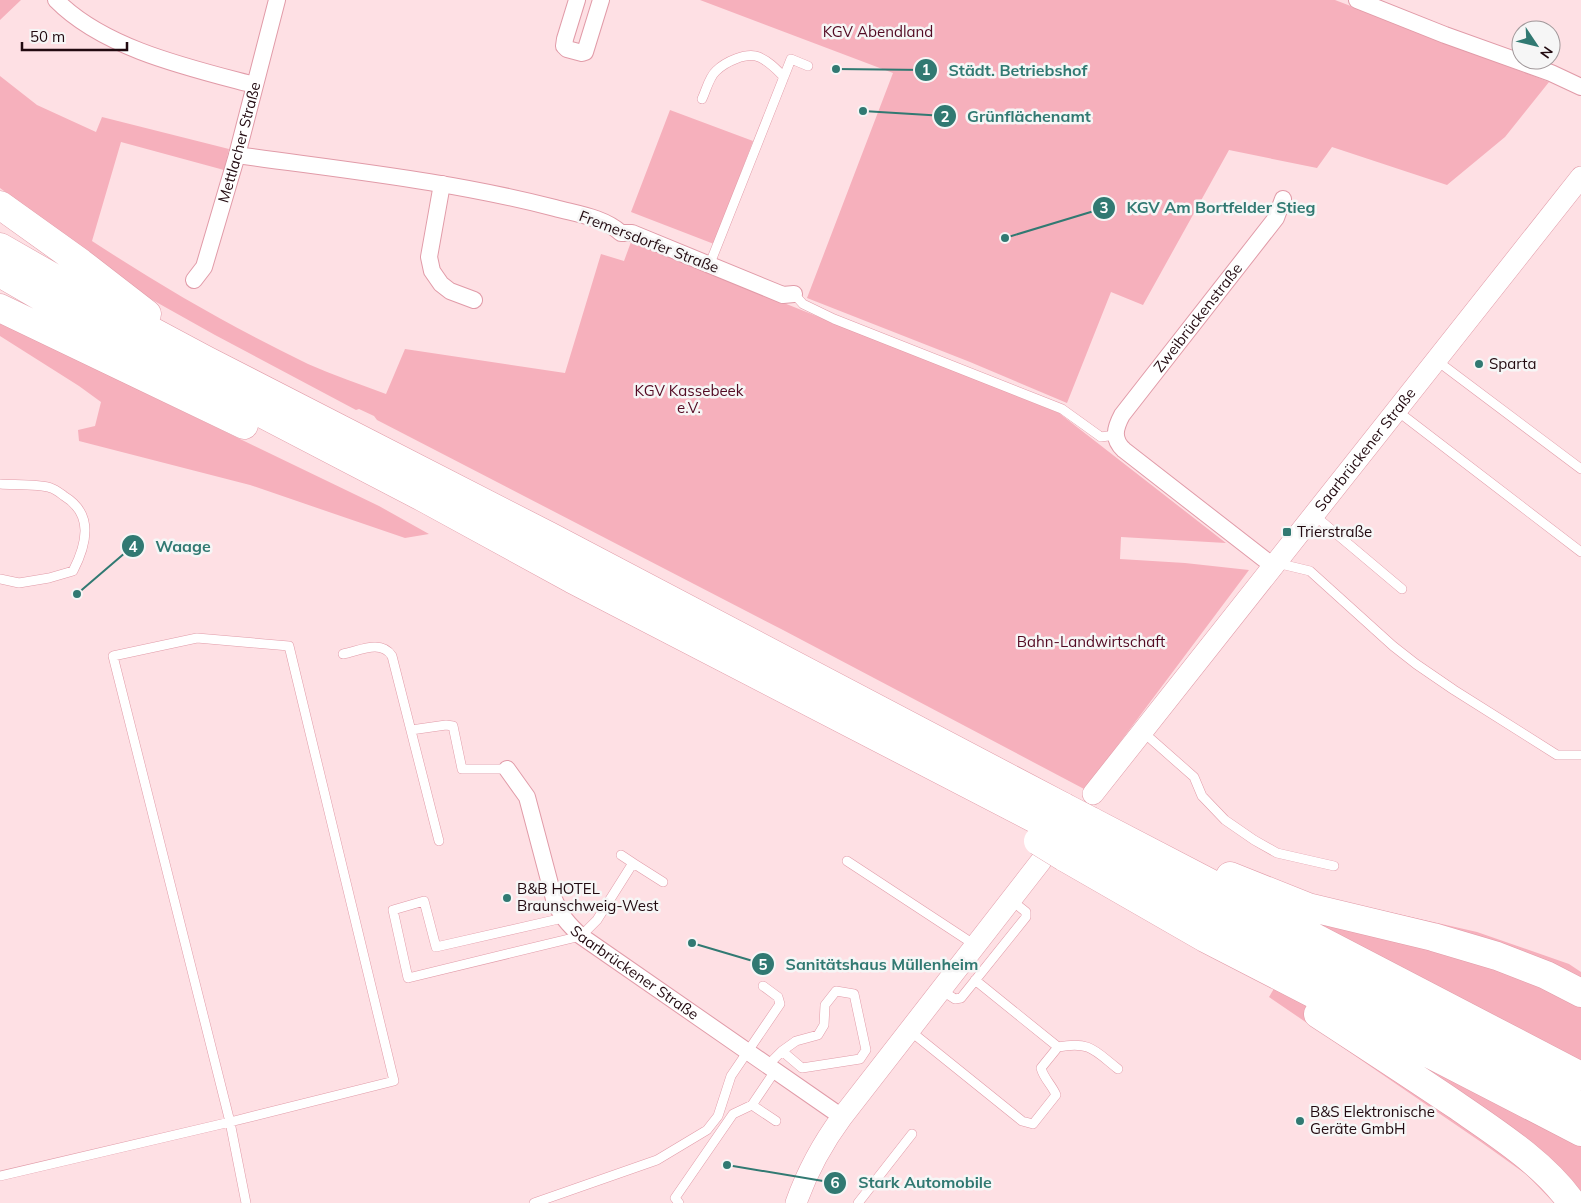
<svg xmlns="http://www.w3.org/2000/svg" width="1581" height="1203" viewBox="0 0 1581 1203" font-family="Mulish,sans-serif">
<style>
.green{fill:#f6b0bc}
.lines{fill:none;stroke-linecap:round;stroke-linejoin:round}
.service-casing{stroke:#e19ba8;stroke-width:10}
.minor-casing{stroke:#e19ba8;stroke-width:18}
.tertiary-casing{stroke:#e19ba8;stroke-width:22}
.motorway-casing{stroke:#e19ba8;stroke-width:29}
.service{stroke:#fff;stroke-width:9}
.minor{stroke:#fff;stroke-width:16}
.tertiary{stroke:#fff;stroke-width:21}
.motorway{stroke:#fff;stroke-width:28}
.motorway-bridge-casing{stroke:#e19ba8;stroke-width:29;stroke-linecap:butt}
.motorway-bridge{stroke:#fff;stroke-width:28}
.poi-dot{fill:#317972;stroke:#f6f6f6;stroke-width:2}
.labels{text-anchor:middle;stroke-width:5;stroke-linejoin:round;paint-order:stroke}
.park-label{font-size:15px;fill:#530a23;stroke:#f6f6f6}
.street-label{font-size:15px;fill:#220a10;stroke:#f6f6f6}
.poi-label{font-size:15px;fill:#220a10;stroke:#f6f6f6;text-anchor:start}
.leader{fill:none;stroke:#317972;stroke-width:2}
.callout-dot{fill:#317972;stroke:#f6f6f6;stroke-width:2}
.mark-label{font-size:15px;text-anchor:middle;font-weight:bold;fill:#fff}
.callout-label{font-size:16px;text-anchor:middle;font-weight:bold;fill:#317972;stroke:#f6f6f6;stroke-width:5;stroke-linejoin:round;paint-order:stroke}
</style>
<rect width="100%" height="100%" fill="#fee0e4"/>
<path class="green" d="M 0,0 L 21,0 L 0,20 Z
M 700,0 L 1335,0 L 1549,82 L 1505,137 L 1447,185 L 1332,147 L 1317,168 L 1229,150 L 1143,305 L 1111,292 L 1067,403 L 970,362 L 807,298 L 893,73 Z
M 0,76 L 37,105 L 96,132 L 102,117 L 229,149 L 224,170 L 121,142 L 92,241 C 161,286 233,328 308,364 C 333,375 360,384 386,394 L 405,349 L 565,373 L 601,254 L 624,261 L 631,242 L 1059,413 L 1226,543 L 1121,537 L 1120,559 L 1185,563 L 1249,570 L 1118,745 L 1086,790 L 783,630 L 377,420 L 374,416 L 359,409 L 356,410 L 215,335 L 140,293 L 0,188 Z
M 670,110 L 753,141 L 714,244 L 631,212 Z
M 0,319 L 149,395 L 379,506 L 429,534 L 405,538 L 250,485 L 79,441 L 78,430 L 95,426 L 101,402 L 79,386 L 0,336 Z
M 1328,898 L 1477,932 L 1569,964 L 1581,972 L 1581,1203 L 1554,1203 L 1527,1175 L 1481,1142 L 1269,997 Z"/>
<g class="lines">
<defs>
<path id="service" d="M 702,99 C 706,91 709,77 716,71 C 725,62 746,52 759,57 C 770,62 776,69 784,77
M 709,266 L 791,59 L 808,66
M 794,294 L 803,304 L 834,319 L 1062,409 L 1101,437 L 1115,435
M 1436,360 L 1581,469
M 1396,410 L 1581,552
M 0,484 C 13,485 40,484 51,488 C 55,489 60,493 64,496 C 94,514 87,544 73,571 L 49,578 L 19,583 L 0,579
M 1314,515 L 1402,589
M 1278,559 L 1285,565 L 1310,571 L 1393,646 L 1416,664 L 1454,690 L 1557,755 L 1581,755
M 197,638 L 289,646 L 394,1081 L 230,1122 L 113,656 Z
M 343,654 C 359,651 381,639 392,656 L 439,841
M 411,730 L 446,725 L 453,726 L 462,769 L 507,769
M 1143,732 L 1194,777 L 1202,796 L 1225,820 L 1254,840 L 1277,853 L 1334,866
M 621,855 L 633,863
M 847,861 L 975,945
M 563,918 L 436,947 L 424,901 L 393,910 L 408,978 L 581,936 L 597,920 L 633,863 L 663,882
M 975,980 L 1058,1047 C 1090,1041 1094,1050 1118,1069
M 941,990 L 955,999 L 961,998 L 1026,917 L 1026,912 L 1011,900
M 909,1030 L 1022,1121 L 1033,1124 L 1056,1095 C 1052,1085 1044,1079 1041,1068 L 1058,1047
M 768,1065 L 782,1051 L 802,1068 L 860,1059 L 866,1050 L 854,994 L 836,991 L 825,1005 L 824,1025 L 818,1035 L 796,1041 L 782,1051
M 752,1105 L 776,1121
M 0,1176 L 230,1122 L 246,1203
M 534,1203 L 657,1160 L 707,1130 L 718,1116 L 731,1076 L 780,1004 L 778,997 L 763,986
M 679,1203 L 675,1198 L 733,1114 L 752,1105 L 775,1071
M 858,1203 L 912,1134"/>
<g id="minor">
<path d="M 56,0 C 104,49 190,68 254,85"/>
<path d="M 577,0 L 565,39 L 564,46 L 567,49 L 582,53 L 585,52 L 601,0"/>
<path d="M 1357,0 L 1445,35 L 1551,73 L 1581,87"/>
<path d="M 237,155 C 343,170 451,181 555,208 C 577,214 603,217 621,233 L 632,233 L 783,295 L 794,294"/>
<path d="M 442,184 L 429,257 L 432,271 L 441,284 L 450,291 L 474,300"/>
<path id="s1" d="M 194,280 L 204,267 L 237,155 L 277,0"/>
<path id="s2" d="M 1273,566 L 1124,450 C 1112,439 1115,428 1122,415 L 1276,218 L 1283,199"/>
<path id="s3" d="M 507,769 L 527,797 L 554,899 C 560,915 568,924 581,936 L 842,1117"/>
</g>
<g id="tertiary">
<path id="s4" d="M 1093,794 L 1581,177"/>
<path d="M 796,1203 C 807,1172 822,1144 842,1117 L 1041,861"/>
</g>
<path id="motorway" d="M 0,205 L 81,263 L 147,314
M 0,247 L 77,291 L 206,360 L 549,536 L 1064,807
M 0,273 L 67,312 L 424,498 L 572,579 L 1049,826
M 0,308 L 244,425
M 1091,821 L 1581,1076
M 1077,840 L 1581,1106
M 1064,857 L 1205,938 L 1581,1132
M 1230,876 L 1308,907 L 1433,937 L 1497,956 L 1546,975 L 1581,993
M 1318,1014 C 1364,1044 1410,1074 1456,1105 C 1495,1132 1544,1163 1572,1203"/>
</defs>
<use href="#service" class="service-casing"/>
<use href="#minor" class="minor-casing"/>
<use href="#tertiary" class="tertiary-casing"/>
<use href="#motorway" class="motorway-casing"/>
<use href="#service" class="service"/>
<use href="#minor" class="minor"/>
<use href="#tertiary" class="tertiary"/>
<use href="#motorway" class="motorway"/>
<defs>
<path id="motorway-bridge" d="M 1064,807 L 1091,821
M 1049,826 L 1077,840
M 1038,841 L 1064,857"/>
</defs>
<use href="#motorway-bridge" class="motorway-bridge-casing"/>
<use href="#motorway-bridge" class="motorway-bridge"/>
</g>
<g class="poi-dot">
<circle cx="1479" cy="364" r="5"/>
<rect x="1282" y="527" width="10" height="10" rx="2.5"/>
<circle cx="507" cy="898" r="5"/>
<circle cx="1300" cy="1121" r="5"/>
</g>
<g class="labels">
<g class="park-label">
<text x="878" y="37">KGV Abendland</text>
<text x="689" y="396">KGV Kassebeek<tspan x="689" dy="17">e.V.</tspan></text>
<text x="1091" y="647">Bahn-Landwirtschaft</text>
</g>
<g class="street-label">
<text dy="5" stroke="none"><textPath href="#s1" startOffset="146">Mettlacher Straße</textPath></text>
<text transform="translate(649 242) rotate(21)" y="5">Fremersdorfer Straße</text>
<text dy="5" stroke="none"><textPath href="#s2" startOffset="351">Zweibrückenstraße</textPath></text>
<text dy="5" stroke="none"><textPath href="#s4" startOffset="439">Saarbrückener Straße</textPath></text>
<text dy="5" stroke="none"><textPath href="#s3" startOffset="251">Saarbrückener Straße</textPath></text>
</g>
<g class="poi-label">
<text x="1489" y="369">Sparta</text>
<text x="1297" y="537">Trierstraße</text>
<text x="517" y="894">B&amp;B HOTEL<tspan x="517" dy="17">Braunschweig-West</tspan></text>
<text x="1310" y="1117">B&amp;S Elektronische<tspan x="1310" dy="17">Geräte GmbH</tspan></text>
</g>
</g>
<path class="leader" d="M836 69L926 70M863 111L945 116M1005 238L1104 208M77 594L133 546M692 943L763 964M727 1165L835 1183"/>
<g class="callout-dot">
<circle cx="836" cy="69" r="5"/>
<circle cx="863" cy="111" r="5"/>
<circle cx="1005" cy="238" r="5"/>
<circle cx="77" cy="594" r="5"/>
<circle cx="692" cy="943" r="5"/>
<circle cx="727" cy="1165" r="5"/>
<circle cx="926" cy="70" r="12"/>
<circle cx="945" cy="116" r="12"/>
<circle cx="1104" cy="208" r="12"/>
<circle cx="133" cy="546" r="12"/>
<circle cx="763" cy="964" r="12"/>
<circle cx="835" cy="1183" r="12"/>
</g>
<g class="mark-label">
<text x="926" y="75">1</text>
<text x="945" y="122">2</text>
<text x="1104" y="213">3</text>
<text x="133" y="552">4</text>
<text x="763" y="970">5</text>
<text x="835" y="1188">6</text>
</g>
<g class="callout-label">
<text x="1018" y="76">Städt. Betriebshof</text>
<text x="1029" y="122">Grünflächenamt</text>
<text x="1221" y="213">KGV Am Bortfelder Stieg</text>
<text x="183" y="552">Waage</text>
<text x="882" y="970">Sanitätshaus Müllenheim</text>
<text x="925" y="1188">Stark Automobile</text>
</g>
<g transform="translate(1536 45) rotate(125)"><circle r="24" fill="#f6f6f6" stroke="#a1989a"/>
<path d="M0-4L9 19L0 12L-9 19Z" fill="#317972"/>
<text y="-8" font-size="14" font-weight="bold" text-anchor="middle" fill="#220a10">N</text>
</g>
<path d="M22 42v8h105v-8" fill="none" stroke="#220a10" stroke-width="2.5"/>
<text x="30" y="42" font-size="15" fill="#220a10" stroke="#f6f6f6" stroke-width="4" paint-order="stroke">50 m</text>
</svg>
